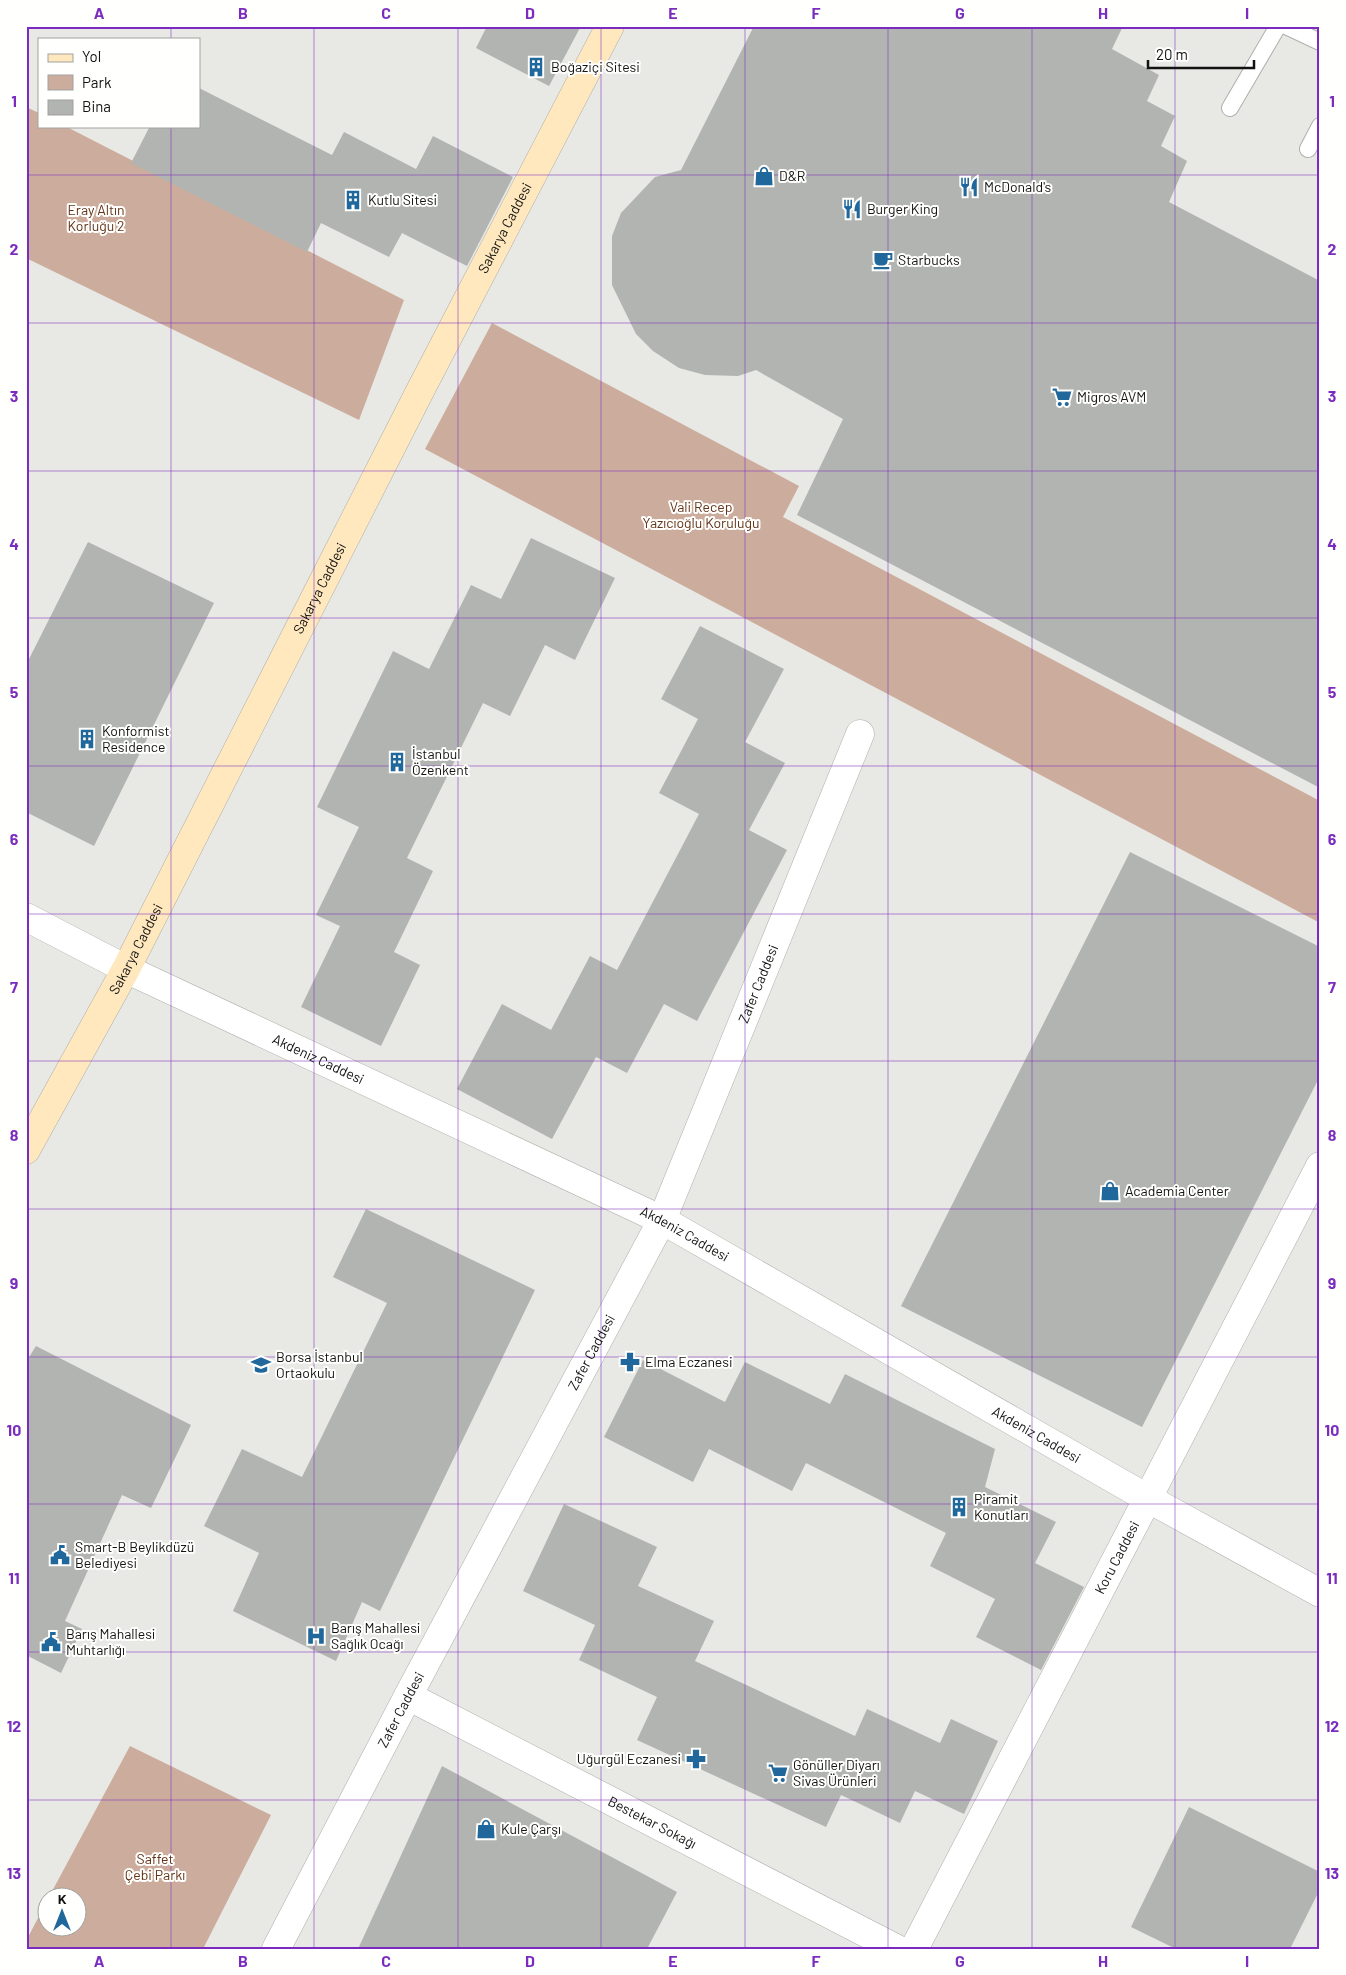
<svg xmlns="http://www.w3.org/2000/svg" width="1346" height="1975" viewBox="0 0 1346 1975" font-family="Barlow,sans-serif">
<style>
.green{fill:#ccad9d}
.building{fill:#b2b4b1}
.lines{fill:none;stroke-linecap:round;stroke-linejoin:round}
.service-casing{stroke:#afafac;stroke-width:18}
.minor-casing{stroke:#afafac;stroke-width:29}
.tertiary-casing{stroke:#afafac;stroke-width:29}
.secondary-casing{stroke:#afafac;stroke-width:29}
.service{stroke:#fff;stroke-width:16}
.minor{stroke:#fff;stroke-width:28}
.tertiary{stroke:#fff;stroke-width:28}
.secondary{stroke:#ffe8be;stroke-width:28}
.grid{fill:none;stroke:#7b2cbf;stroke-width:1;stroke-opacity:0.55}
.labels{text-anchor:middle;stroke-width:4;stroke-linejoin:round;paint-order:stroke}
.poi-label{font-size:14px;fill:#131311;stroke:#fffffe;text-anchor:start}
.park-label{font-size:14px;fill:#623318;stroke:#fffffe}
.street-label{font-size:14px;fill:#131311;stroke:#fffffe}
.neatline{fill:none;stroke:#7b2cbf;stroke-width:2}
.grid-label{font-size:16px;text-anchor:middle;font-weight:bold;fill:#7b2cbf}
</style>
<rect width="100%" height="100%" fill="#e8e8e4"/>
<path class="green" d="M 26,107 L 39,113 L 39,126 L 65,126 L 404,300 L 359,420 L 26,258 Z
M 492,323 L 799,486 L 783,517 L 1320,801 L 1320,923 L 425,449 Z
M 130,1746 L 271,1815 L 203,1949 L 26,1949 L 26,1941 L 47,1901 L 48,1928 L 78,1928 L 78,1898 L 49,1897 Z"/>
<path class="building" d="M 487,26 L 581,26 L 549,86 L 476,48 Z
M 754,26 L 1123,26 L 1112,49 L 1159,75 L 1147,101 L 1175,116 L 1161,146 L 1187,161 L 1169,202 L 1320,281 L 1320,788 L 797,515 L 843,419 L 756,370 L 738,376 L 705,375 L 679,368 L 653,351 L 636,334 L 612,285 L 612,236 L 621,213 L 655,177 L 681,170 Z
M 199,88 L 332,155 L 344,132 L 416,169 L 433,136 L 513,177 L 467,266 L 402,233 L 389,257 L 321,223 L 307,252 L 131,163 L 150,126 L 199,126 Z
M 531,538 L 615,578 L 575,660 L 545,645 L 510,716 L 483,703 L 407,858 L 433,871 L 394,952 L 420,965 L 381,1046 L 301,1007 L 340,926 L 316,915 L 359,827 L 317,807 L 393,651 L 429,669 L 471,585 L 501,599 Z
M 88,542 L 214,603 L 94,846 L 26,812 L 26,665 Z
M 700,626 L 784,669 L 745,742 L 785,763 L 749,830 L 787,850 L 697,1021 L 664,1004 L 627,1073 L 596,1057 L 552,1139 L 457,1089 L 502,1004 L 551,1030 L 590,956 L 617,970 L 699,814 L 659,793 L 698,719 L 661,699 Z
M 1130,852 L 1320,947 L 1320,1076 L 1142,1427 L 901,1306 Z
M 366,1209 L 535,1290 L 380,1611 L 362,1602 L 336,1661 L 233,1611 L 259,1553 L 204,1526 L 242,1449 L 302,1477 L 387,1303 L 333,1277 Z
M 36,1346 L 191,1425 L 151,1508 L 122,1495 L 65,1621 L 82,1629 L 61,1673 L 26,1655 L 26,1362 Z
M 643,1360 L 725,1402 L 745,1362 L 830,1404 L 845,1374 L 995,1449 L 985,1487 L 1056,1522 L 1035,1563 L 1084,1587 L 1041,1670 L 976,1637 L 995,1599 L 930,1566 L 946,1533 L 806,1463 L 792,1491 L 709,1449 L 693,1482 L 604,1437 Z
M 564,1504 L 657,1547 L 638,1586 L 714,1621 L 695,1661 L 855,1736 L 867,1709 L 940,1743 L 951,1719 L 998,1741 L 964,1814 L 915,1791 L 900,1823 L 841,1795 L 826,1827 L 637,1740 L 657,1697 L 579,1660 L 595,1625 L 523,1591 Z
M 442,1766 L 677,1892 L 647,1949 L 358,1949 Z
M 1189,1807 L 1320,1872 L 1320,1889 L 1290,1949 L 1176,1949 L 1131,1927 Z"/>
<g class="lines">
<defs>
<path id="service" d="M 1286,26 L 1320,42
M 1230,108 L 1278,26
M 1308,149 L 1320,126"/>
<g id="minor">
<path id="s1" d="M 26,917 L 126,969 L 662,1220 L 1147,1498 L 1320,1593"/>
<path id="s2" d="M 662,1220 L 860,734"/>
<path id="s3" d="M 408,1696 L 897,1949"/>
<path id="s4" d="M 914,1949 L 1320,1166"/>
</g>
<g id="tertiary">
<path id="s5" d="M 276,1949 L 408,1696 L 662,1220"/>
</g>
<g id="secondary">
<path id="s6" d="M 26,1150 L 126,969 L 421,389 L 610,26"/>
</g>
</defs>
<use href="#service" class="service-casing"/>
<use href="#minor" class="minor-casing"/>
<use href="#tertiary" class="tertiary-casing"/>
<use href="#secondary" class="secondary-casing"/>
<use href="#service" class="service"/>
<use href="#minor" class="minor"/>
<use href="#tertiary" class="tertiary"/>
<use href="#secondary" class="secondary"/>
</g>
<path class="grid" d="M 171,26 L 171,39M 314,26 L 314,1949M 458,26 L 458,1949M 601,26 L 601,1949M 745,26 L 745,1949M 888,26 L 888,1949M 1032,26 L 1032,1949M 1175,26 L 1175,1949M 171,126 L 171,1949M 26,175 L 1320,175M 26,323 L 1320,323M 26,471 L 1320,471M 26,618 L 1320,618M 26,766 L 1320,766M 26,914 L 1320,914M 26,1061 L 1320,1061M 26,1209 L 1320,1209M 26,1357 L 1320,1357M 26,1504 L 1320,1504M 26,1652 L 1320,1652M 26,1800 L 1320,1800"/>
<defs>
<symbol id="building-bare" viewBox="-9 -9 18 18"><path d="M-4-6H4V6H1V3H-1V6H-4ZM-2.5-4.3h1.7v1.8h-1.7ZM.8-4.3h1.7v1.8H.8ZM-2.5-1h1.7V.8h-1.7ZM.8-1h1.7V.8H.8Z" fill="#20689c" stroke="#fffffe" stroke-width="2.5" paint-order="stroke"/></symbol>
<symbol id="shop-bare" viewBox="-9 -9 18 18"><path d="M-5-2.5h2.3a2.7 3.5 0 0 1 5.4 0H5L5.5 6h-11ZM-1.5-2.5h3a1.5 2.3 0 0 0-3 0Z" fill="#20689c" stroke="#fffffe" stroke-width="2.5" paint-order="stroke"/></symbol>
<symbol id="restaurant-bare" viewBox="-9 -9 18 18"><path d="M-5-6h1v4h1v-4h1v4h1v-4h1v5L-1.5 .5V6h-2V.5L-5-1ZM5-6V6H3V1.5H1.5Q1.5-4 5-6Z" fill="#20689c" stroke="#fffffe" stroke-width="2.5" paint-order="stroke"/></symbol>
<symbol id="cafe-bare" viewBox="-9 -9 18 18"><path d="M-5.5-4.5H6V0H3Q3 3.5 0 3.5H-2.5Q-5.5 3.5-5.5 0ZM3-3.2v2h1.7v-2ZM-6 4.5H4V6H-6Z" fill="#20689c" stroke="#fffffe" stroke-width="2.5" paint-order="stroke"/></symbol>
<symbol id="supermarket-bare" viewBox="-9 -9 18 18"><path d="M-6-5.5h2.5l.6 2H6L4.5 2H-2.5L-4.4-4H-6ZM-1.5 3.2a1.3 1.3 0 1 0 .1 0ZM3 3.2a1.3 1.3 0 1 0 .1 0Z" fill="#20689c" stroke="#fffffe" stroke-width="2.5" paint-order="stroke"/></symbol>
<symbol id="pharmacy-bare" viewBox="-9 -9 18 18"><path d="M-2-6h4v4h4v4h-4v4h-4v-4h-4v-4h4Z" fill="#20689c" stroke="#fffffe" stroke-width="2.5" paint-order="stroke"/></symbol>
<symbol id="school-bare" viewBox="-9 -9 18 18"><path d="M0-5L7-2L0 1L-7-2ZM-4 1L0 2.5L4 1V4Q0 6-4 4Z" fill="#20689c" stroke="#fffffe" stroke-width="2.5" paint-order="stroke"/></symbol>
<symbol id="civic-bare" viewBox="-9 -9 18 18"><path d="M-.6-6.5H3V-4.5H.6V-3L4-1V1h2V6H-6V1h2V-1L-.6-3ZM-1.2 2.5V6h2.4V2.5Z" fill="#20689c" stroke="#fffffe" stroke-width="2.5" paint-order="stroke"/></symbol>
<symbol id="hospital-bare" viewBox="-9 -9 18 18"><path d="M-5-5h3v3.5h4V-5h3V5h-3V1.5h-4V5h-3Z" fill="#20689c" stroke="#fffffe" stroke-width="2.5" paint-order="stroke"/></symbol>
</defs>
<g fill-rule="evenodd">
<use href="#building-bare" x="522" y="53" width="28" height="28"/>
<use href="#shop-bare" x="750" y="162" width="28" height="28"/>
<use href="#restaurant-bare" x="955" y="173" width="28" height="28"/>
<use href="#building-bare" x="339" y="186" width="28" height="28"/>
<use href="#restaurant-bare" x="838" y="195" width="28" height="28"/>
<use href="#cafe-bare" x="869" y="246" width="28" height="28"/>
<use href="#supermarket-bare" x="1048" y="383" width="28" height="28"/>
<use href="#building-bare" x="73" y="725" width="28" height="28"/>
<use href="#building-bare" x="383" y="748" width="28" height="28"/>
<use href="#shop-bare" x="1096" y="1177" width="28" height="28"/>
<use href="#pharmacy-bare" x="616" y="1348" width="28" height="28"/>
<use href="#school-bare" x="247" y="1351" width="28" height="28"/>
<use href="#building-bare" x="945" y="1493" width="28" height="28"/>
<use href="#civic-bare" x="46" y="1541" width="28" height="28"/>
<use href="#hospital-bare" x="302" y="1622" width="28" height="28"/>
<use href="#civic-bare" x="37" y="1628" width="28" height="28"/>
<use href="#pharmacy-bare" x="682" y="1745" width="28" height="28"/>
<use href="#supermarket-bare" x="764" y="1759" width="28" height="28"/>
<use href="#shop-bare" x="472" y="1815" width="28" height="28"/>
</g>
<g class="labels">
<g class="poi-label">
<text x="551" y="72">Boğaziçi Sitesi</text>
<text x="779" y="181">D&amp;R</text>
<text x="984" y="192">McDonald's</text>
<text x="368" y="205">Kutlu Sitesi</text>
<text x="867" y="214">Burger King</text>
<text x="898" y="265">Starbucks</text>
<text x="1077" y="402">Migros AVM</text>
<text x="102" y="736">Konformist<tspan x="102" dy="16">Residence</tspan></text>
<text x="412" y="759">İstanbul<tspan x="412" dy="16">Özenkent</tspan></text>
<text x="1125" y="1196">Academia Center</text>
<text x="276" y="1362">Borsa İstanbul<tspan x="276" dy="16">Ortaokulu</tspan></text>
<text x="645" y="1367">Elma Eczanesi</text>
<text x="974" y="1504">Piramit<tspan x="974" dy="16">Konutları</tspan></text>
<text x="75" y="1552">Smart-B Beylikdüzü<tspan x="75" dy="16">Belediyesi</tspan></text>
<text x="331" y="1633">Barış Mahallesi<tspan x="331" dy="16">Sağlık Ocağı</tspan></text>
<text x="66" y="1639">Barış Mahallesi<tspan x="66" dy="16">Muhtarlığı</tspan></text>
<text x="681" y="1764" text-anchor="end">Uğurgül Eczanesi</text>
<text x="793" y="1770">Gönüller Diyarı<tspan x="793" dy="16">Sivas Ürünleri</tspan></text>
<text x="501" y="1834">Kule Çarşı</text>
</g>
<g class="park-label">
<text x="96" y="215">Eray Altın<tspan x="96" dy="16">Korluğu 2</tspan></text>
<text x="701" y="512">Vali Recep<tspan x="701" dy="16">Yazıcıoğlu Koruluğu</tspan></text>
<text x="155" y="1864">Saffet<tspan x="155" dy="16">Çebi Parkı</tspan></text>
</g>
<g class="street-label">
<text dy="5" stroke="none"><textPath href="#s6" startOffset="1039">Sakarya Caddesi</textPath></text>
<text dy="5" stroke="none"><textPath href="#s6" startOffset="634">Sakarya Caddesi</textPath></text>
<text dy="5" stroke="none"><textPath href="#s6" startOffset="229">Sakarya Caddesi</textPath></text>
<text dy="5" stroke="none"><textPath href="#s2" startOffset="255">Zafer Caddesi</textPath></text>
<text dy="5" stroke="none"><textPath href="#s1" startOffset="325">Akdeniz Caddesi</textPath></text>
<text dy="5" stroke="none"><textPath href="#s1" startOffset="731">Akdeniz Caddesi</textPath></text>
<text dy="5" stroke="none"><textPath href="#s5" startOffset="675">Zafer Caddesi</textPath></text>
<text dy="5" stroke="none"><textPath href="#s1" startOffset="1136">Akdeniz Caddesi</textPath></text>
<text dy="5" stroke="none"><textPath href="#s4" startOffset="441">Koru Caddesi</textPath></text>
<text dy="5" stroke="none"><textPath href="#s5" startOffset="270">Zafer Caddesi</textPath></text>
<text dy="5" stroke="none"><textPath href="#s3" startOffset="275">Bestekar Sokağı</textPath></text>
</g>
</g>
<rect width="1346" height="1975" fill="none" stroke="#fffffe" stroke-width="55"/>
<rect x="38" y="38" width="162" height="90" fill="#fffffe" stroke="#a1a19f"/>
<rect x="48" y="54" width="25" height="8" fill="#ffe8be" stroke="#a1a19f"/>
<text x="82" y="62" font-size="15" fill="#131311">Yol</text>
<rect x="48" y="75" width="25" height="15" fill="#ccad9d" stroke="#a1a19f"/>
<text x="82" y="88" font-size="15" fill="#131311">Park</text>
<rect x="48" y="100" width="25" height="15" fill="#b2b4b1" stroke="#a1a19f"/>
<text x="82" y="112" font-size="15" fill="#131311">Bina</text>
<g transform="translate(62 1912)"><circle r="24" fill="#fffffe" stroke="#a1a19f"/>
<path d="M0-4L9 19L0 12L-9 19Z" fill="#20689c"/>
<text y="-8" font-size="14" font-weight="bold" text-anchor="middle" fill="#131311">K</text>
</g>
<path d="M1148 60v8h106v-8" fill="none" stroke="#131311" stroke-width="2.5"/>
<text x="1156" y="60" font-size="15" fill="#131311" stroke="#fffffe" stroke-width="4" paint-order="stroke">20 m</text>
<rect x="28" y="28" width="1290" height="1920" class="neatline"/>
<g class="grid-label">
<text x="99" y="19">A</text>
<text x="243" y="19">B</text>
<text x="386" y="19">C</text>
<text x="530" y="19">D</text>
<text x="673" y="19">E</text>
<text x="816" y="19">F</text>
<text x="960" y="19">G</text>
<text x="1103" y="19">H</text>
<text x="1247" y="19">I</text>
<text x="14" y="107">1</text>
<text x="1332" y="107">1</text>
<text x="14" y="255">2</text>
<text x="1332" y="255">2</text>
<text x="14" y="402">3</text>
<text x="1332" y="402">3</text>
<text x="14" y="550">4</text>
<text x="1332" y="550">4</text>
<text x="14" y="698">5</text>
<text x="1332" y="698">5</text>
<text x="14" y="845">6</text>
<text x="1332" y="845">6</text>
<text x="14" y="993">7</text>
<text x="1332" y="993">7</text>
<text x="14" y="1141">8</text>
<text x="1332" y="1141">8</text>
<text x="14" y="1289">9</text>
<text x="1332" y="1289">9</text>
<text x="14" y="1436">10</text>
<text x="1332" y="1436">10</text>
<text x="14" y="1584">11</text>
<text x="1332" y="1584">11</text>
<text x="14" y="1732">12</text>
<text x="1332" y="1732">12</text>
<text x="14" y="1879">13</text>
<text x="1332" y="1879">13</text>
<text x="99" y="1967">A</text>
<text x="243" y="1967">B</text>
<text x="386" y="1967">C</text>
<text x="530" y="1967">D</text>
<text x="673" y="1967">E</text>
<text x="816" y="1967">F</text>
<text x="960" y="1967">G</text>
<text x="1103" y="1967">H</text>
<text x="1247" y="1967">I</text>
</g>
</svg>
